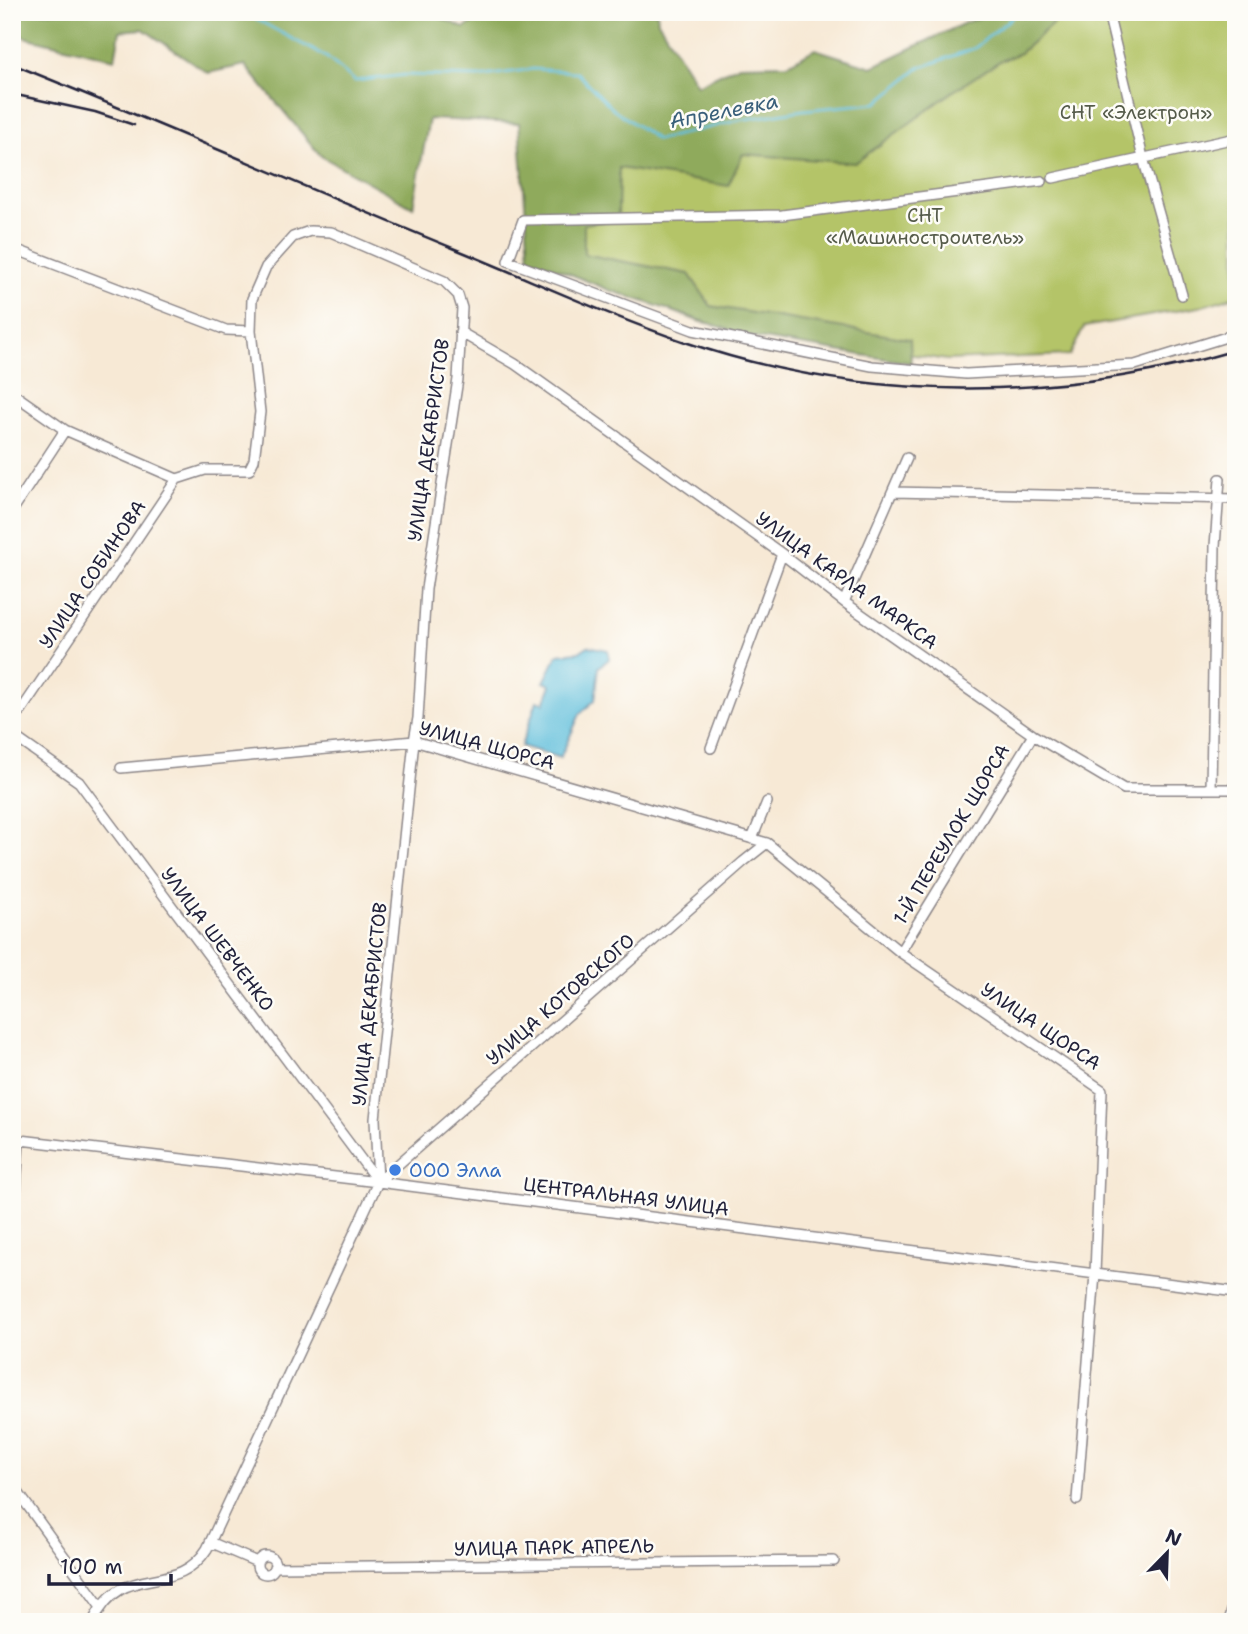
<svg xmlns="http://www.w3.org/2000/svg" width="1248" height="1634" viewBox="0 0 1248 1634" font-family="'Shantell Sans',sans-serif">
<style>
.green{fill:#b4c467;stroke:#6b7351;stroke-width:2}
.forest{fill:#8faa5c;stroke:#58664c;stroke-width:2}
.water{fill:#5dbedb;stroke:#40708b;stroke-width:2}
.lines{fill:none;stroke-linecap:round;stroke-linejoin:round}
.stream{stroke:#5dbedb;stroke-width:2.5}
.minor-casing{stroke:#8c8688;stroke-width:12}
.minor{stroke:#fff;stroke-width:9}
.rail{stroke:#22223b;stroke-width:2.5}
.shop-dot{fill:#3f7fe0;stroke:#fdfcf7;stroke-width:2.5}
.labels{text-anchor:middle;stroke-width:5;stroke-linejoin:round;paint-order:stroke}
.park-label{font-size:19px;fill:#555b4a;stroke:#fdfcf7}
.street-label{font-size:19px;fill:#22223b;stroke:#fdfcf7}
.shop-label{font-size:19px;fill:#366cbe;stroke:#fdfcf7;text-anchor:start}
.water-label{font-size:21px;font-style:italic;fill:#3a607b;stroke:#fdfcf7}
</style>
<rect width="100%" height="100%" fill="#fdfcf7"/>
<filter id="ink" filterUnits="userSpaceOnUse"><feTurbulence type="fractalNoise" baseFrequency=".0143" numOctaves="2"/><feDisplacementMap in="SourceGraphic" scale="14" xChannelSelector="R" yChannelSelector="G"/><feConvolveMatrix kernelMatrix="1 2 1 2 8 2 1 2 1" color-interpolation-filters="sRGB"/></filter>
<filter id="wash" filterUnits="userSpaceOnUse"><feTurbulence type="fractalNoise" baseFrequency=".00686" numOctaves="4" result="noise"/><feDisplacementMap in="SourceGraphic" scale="28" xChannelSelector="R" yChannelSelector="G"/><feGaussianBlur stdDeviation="1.57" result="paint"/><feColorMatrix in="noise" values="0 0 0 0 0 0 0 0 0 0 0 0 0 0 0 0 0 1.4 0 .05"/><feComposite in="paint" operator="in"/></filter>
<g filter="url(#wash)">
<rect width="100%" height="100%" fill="#f7e9d5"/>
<path class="green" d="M 1090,12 L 1236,12 L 1236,296 L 1199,307 L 1084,327 L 1070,355 L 947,360 L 700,322 L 572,271 L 555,134 L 1000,61 L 1020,53 L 1058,19 Z"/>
<path class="forest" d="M 12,12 L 385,12 L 393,17 C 420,7 440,17 464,28 L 492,12 L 657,12 L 658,21 L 697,85 L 739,65 L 788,64 L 815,49 L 872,67 L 967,22 L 996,12 L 1090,12 L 1058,19 L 1020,53 L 1000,61 L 955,90 L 855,163 L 743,154 L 728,186 L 619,168 L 618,219 L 584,224 L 584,254 L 689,274 L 711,306 L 910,339 L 911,363 L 751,337 L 609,290 L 529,257 L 519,123 L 429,119 L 413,207 L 321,156 L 245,65 L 208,73 L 143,29 L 120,31 L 115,59 L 12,34 Z"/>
<path class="water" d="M 588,646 L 608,650 L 609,659 L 599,667 L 595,700 L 580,714 L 560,758 L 521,746 L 537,701 L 544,703 L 551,685 L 544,682 L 558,654 L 579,652 Z"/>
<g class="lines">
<path class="stream" d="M 243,12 L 326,57 L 355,81 L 405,75 L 478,77 L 533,69 L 576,72 L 612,108 L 657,140 L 740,120 L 803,110 L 877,103 L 919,68 L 975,48 L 1018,12"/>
</g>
</g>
<g filter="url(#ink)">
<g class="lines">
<defs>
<path id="minor" d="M 1109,17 L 1143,158 L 1182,295
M 1053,178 L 1236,138
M 1042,181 L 782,215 L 523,220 L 508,261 L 693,330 L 872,366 L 966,374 L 1135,365 L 1236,334
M 12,248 L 226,330 L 251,331
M 460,332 L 515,364 L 782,554 L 844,602 L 1033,735 L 1124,789 L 1236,789
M 12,393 L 65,430 L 177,479 L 205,470 L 249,470 L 254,460 L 260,412 L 251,331 L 252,299 L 266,267 L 293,237 L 310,231 L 331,232 L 444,281 L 458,295 L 462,308 L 458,379 L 426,589 L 418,718 L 414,741 L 375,1119 L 378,1182 L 207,1549 C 175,1599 122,1558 93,1622
M 892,492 L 1236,499
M 12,511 L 65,430
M 844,602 L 907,458
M 12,724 L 177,479
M 12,735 L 79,782 L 378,1182 L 743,862 L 767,843
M 711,748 L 782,554
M 121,768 L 414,741 L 767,843 L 900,952 L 1102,1090 L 1095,1274 L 1077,1500
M 1211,789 L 1215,546 L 1220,479
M 752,839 L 767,802
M 900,952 L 1033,735
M 12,1139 L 378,1182 L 1236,1292
M 12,1207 L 16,1192 L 19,1140
M 12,1484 L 100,1606
M 210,1542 L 257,1562
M257 1565a9 9 0 1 1 18 0a9 9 0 1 1-18 0Z
M 274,1567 L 834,1561
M 1229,1622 L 1236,1595"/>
</defs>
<use href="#minor" class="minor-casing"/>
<use href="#minor" class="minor"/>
<path class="rail" d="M 12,64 C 162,124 310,190 460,251 C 536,282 611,317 688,343 C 864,403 1059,402 1236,350
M 12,94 L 95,112 L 134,125"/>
</g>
</g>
<circle class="shop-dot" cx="395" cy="1170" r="7"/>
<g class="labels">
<g class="park-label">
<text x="1136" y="119">СНТ «Электрон»</text>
<text x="925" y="222">СНТ<tspan x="925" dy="22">«Машиностроитель»</tspan></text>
</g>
<g class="street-label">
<text transform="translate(428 440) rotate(-82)" y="7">УЛИЦА ДЕКАБРИСТОВ</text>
<text transform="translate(92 574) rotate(-56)" y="7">УЛИЦА СОБИНОВА</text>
<text transform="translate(847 580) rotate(36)" y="7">УЛИЦА КАРЛА МАРКСА</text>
<text transform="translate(487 745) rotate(15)" y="7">УЛИЦА ЩОРСА</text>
<text transform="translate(951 834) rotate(-59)" y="7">1-Й ПЕРЕУЛОК ЩОРСА</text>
<text transform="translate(218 939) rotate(53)" y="7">УЛИЦА ШЕВЧЕНКО</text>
<text transform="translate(560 999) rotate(-41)" y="7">УЛИЦА КОТОВСКОГО</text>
<text transform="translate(369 1004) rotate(-84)" y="7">УЛИЦА ДЕКАБРИСТОВ</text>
<text transform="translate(1041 1026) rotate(34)" y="7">УЛИЦА ЩОРСА</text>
<text transform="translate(626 1196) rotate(7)" y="7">ЦЕНТРАЛЬНАЯ УЛИЦА</text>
<text transform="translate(554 1547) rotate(-1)" y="7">УЛИЦА ПАРК АПРЕЛЬ</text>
</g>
<g class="shop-label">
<text x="409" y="1177">ООО Элла</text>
</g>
<g class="water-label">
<text transform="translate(724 111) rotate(-11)" y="7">Апрелевка</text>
</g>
</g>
<rect width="1248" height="1634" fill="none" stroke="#fdfcf7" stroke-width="42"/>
<g transform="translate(1167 1553) rotate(23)" stroke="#fdfcf7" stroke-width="5" paint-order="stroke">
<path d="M0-5L12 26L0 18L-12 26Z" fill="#22223b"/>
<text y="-10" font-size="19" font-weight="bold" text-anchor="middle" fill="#22223b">N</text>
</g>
<path d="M49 1574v10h122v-10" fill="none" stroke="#22223b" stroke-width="3.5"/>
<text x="60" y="1574" font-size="21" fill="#22223b" stroke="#fdfcf7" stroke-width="5" paint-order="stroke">100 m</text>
</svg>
